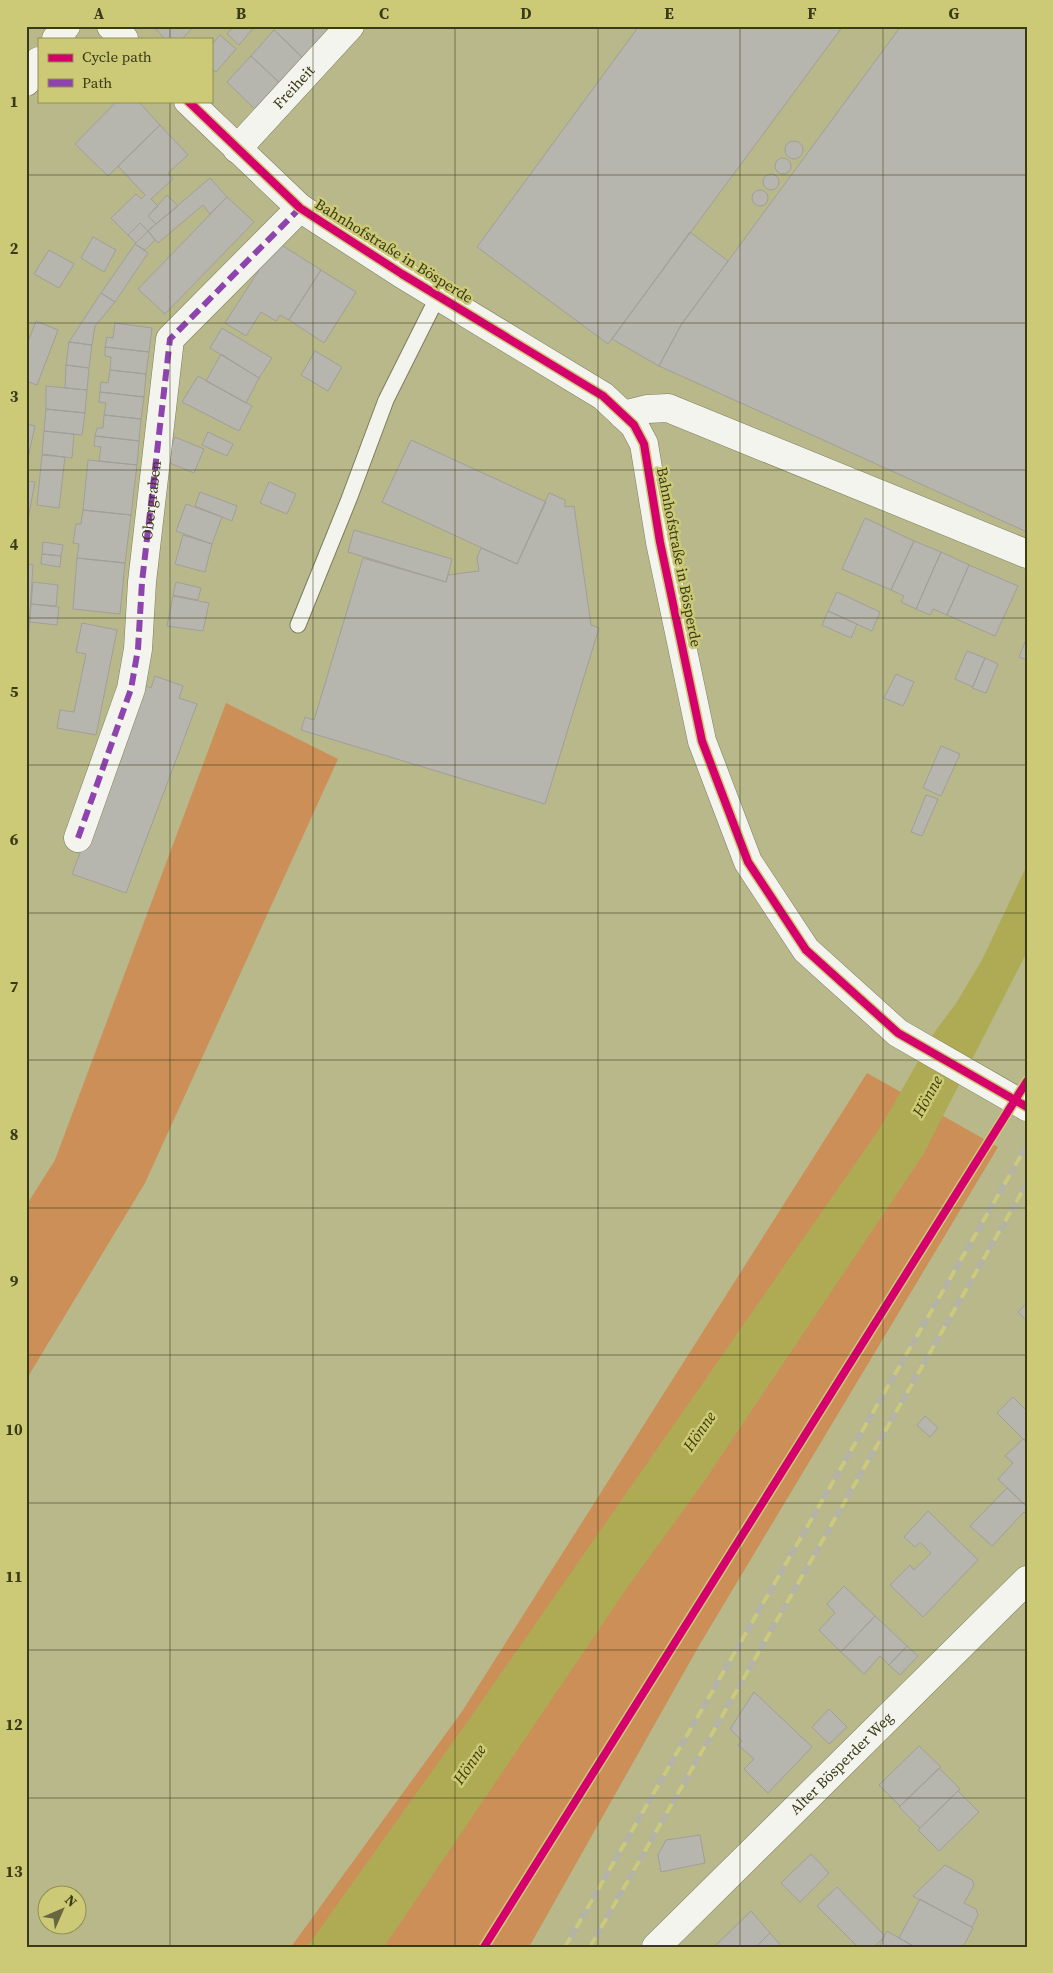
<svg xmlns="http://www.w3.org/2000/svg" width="1053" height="1973" viewBox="0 0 1053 1973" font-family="'Source Serif 4',serif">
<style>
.forest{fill:#cb8f57}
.water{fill:#aeab54}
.building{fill:#b6b5ae;stroke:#a19f99}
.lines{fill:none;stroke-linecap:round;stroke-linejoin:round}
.lane-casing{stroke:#7d7d5c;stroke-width:17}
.street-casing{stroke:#7d7d5c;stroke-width:29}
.lane{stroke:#f4f4ee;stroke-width:15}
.street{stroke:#f4f4ee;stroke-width:28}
.rail-casing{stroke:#b3b3a7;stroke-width:5.5}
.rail{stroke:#ccca77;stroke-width:4;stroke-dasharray:11;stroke-linecap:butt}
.quiet{stroke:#8e44ad;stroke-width:6;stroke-dasharray:12 6;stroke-linecap:butt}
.cycleway-casing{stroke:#ccca77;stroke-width:11}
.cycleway{stroke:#d6006c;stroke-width:8}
.grid{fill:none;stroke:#3b3a17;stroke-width:1;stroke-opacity:0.55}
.labels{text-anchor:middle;stroke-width:5;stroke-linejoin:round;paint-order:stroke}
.street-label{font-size:15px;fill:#3b3a17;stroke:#ccca77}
.water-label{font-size:16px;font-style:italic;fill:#3d3b00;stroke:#ccca77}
.neatline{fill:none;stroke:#3b3a17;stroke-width:2}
.grid-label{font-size:16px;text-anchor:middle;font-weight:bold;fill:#3b3a17}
</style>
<rect width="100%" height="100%" fill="#b8b88b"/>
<path class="forest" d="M 226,703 L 338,759 L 145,1183 L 26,1380 L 26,1206 L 55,1160 Z
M 867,1073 L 998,1147 L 700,1644 L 529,1947 L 291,1947 L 463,1710 Z"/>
<path class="water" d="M 1027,865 L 1027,952 L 923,1155 L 703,1483 L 627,1588 L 384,1947 L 307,1947 L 472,1715 L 880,1128 L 936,1030 L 955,1005 L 982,960 Z"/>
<path class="building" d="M 153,26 L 194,26 L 182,39 L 165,39 Z
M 234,26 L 255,26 L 239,45 L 227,34 Z
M 278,26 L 323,26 L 332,35 L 307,62 L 274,30 Z
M 639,26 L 843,26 L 608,344 L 477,247 Z
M 901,26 L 1027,26 L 1027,532 L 659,366 L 681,325 Z
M 274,30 L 307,62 L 284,87 L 251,56 Z
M 220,35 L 236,49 L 216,72 L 211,68 L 211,45 Z
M 251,56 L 284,87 L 260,114 L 227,82 Z
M 117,101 L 138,101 L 160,125 L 108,176 L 75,144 Z
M 160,125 L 188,155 L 168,173 L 173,179 L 151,199 L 158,206 L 148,216 L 156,224 L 148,231 L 140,223 L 128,235 L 111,218 L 136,194 L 141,199 L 145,195 L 118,166 Z
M785 150a9 9 0 1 1 18 0a9 9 0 1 1-18 0Z
M775 166a8 8 0 1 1 16 0a8 8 0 1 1-16 0Z
M763 182a8 8 0 1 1 16 0a8 8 0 1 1-16 0Z
M 210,178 L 227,197 L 210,214 L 203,205 L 158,243 L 148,231 Z
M752 198a8 8 0 1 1 16 0a8 8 0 1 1-16 0Z
M 167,195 L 178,206 L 156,224 L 148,216 Z
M 227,197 L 254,222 L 165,314 L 138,289 Z
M 140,223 L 148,231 L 136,243 L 128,235 Z
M 148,231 L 155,240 L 145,250 L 135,244 Z
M 690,232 L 728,261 L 681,325 L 659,366 L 612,339 Z
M 93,237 L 116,250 L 104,272 L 81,258 Z
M 277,242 L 321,270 L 289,320 L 280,315 L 276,321 L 261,312 L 246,336 L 225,323 Z
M 135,244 L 148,253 L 115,302 L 101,293 Z
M 49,250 L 74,264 L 59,288 L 34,274 Z
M 321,270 L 356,292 L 324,343 L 289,320 Z
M 101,293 L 115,302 L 95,326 L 92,345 L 69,342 Z
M 36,321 L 58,330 L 37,385 L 26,381 L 26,347 Z
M 115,323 L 152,328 L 149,352 L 105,347 L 107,337 L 113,338 Z
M 222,328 L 272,358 L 259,378 L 210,348 Z
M 69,342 L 92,345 L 89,368 L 66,365 Z
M 105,347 L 149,352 L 146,374 L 110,370 L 111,357 L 105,356 Z
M 315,351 L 342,367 L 328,391 L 301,375 Z
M 221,354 L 259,378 L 246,403 L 206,381 Z
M 66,365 L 89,368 L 87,390 L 65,388 Z
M 110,370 L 146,374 L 144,397 L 100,392 L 101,382 L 108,383 Z
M 198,376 L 252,406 L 239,431 L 182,402 Z
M 46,386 L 87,390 L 85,413 L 46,409 Z
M 100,392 L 144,397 L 141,419 L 104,415 L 106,403 L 99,402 Z
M 46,409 L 85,413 L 82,435 L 44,431 Z
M 104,415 L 141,419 L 139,441 L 95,436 L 97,428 L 103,428 Z
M 26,424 L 35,426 L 26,467 Z
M 44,431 L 74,434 L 72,458 L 42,454 Z
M 208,432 L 233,444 L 227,456 L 202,445 Z
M 95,436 L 139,441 L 137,465 L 99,461 L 101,447 L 94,446 Z
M 175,437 L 204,449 L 194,473 L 165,461 Z
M 411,440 L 546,502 L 517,564 L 382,502 Z
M 42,455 L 65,457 L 59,508 L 37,505 Z
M 88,460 L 137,465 L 131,515 L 83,510 Z
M 26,481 L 35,482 L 26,530 Z
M 269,482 L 296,494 L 287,514 L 260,503 Z
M 200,492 L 237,506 L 232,521 L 195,506 Z
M 549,493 L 565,500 L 565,507 L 574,506 L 591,625 L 599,628 L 545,804 L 301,730 L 305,717 L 314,720 L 363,558 L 446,582 L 448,575 L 479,571 L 477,558 L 481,548 L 517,564 Z
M 186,504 L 222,517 L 212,544 L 176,531 Z
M 83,510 L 131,515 L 125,563 L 77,558 L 79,544 L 73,543 L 76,524 L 81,524 Z
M 865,518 L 914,541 L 891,590 L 842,569 Z
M 354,530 L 452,559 L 446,582 L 348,552 Z
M 183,535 L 212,544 L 205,572 L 175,564 Z
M 914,541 L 941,552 L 916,609 L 901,602 L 904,596 L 891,590 Z
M 43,542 L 63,545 L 61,556 L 42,554 Z
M 941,552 L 969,565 L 947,615 L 933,609 L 930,615 L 916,609 Z
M 42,554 L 61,556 L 60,567 L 41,564 Z
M 77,558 L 125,563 L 120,614 L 73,609 Z
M 26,563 L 33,565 L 26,677 Z
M 969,565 L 1018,586 L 995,636 L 947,615 Z
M 33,582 L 58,585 L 56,606 L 31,604 Z
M 176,582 L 201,588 L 198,600 L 173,595 Z
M 837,592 L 880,612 L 872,631 L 828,611 Z
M 173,596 L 209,603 L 203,631 L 167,626 Z
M 31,604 L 59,607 L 57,625 L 30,622 Z
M 828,611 L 857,624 L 851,638 L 822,625 Z
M 82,623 L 117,630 L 96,735 L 57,728 L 60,710 L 74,712 L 86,654 L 76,652 Z
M 1027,637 L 1027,660 L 1019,657 Z
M 967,651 L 985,658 L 973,687 L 955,679 Z
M 985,658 L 998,664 L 986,693 L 972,688 Z
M 896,674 L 914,682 L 903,706 L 884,698 Z
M 155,676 L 183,686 L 179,698 L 197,704 L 126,893 L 72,874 L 144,685 L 151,688 Z
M 941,746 L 960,754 L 941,796 L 923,788 Z
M 926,795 L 938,799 L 922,836 L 911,832 Z
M 1027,1303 L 1027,1321 L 1018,1312 Z
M 1013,1397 L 1027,1411 L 1027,1436 L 1024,1440 L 997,1413 Z
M 925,1416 L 938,1428 L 930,1437 L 917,1425 Z
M 1023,1439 L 1027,1442 L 1027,1507 L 998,1479 L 1013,1463 L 1005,1456 Z
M 1007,1488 L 1027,1507 L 1027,1515 L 1024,1512 L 992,1546 L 970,1526 Z
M 928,1511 L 978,1560 L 923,1617 L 890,1585 L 910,1565 L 914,1570 L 931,1553 L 920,1542 L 915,1547 L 904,1537 Z
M 844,1586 L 875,1616 L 841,1652 L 819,1630 L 835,1613 L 827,1604 Z
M 875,1616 L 907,1646 L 889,1665 L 880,1656 L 864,1674 L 841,1652 Z
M 907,1646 L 918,1656 L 900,1675 L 889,1665 Z
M 754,1692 L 812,1747 L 768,1793 L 744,1769 L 754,1759 L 738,1745 L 742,1741 L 730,1729 Z
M 829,1709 L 847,1727 L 829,1744 L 812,1727 Z
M 919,1746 L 941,1767 L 900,1806 L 879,1785 Z
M 939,1768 L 960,1789 L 920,1828 L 899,1807 Z
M 958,1791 L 979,1812 L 939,1851 L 918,1830 Z
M 700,1835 L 705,1863 L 661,1872 L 658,1855 L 666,1840 Z
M 811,1854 L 829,1873 L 800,1902 L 781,1883 Z
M 945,1865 L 972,1880 L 974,1885 L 964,1903 L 976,1909 L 978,1915 L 972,1927 L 913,1896 Z
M 837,1887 L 885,1936 L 874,1947 L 858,1947 L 817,1906 Z
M 920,1899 L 973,1928 L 963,1947 L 915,1947 L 899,1938 Z
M 751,1911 L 770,1933 L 756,1947 L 714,1947 Z
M 887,1931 L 899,1938 L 915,1947 L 879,1947 Z
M 770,1933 L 782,1947 L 756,1947 Z"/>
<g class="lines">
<defs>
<path id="lane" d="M 298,625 L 349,499 L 386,400 L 438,296"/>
<g id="street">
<path d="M 111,26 L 124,39"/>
<path d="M 56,39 L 66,26"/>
<path d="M 26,82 L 39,61"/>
<path d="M 188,101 L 300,208 L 402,274 L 603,396 L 634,425 L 644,444 L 660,542 L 702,741 L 748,862 L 806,950 L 898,1033 L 1027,1107"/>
<path id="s1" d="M 237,149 L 350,26"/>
<path d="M 623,415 L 647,409 L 668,408 L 1027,554"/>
<path id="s2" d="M 78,838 L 131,689 L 138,649 L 142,582 L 170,339 L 300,208"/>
<path id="s3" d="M 656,1947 L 1027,1580"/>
</g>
</defs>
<use href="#lane" class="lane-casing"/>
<use href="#street" class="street-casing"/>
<use href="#lane" class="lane"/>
<use href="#street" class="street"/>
<defs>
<path id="rail" d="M 565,1947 L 1027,1145
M 590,1947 L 1027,1183"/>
</defs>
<use href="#rail" class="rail-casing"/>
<use href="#rail" class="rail"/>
<path class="quiet" d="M 78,838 L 131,689 L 138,649 L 142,582 L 170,339 L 300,208"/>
<defs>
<path id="cycleway" d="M 188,101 L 300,208 L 402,274 L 603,396 L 634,425 L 644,444 L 660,542 L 702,741 L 748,862 L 806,950 L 898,1033 L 1027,1107
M 484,1947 L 1027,1081"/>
</defs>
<use href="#cycleway" class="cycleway-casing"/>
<use href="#cycleway" class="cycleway"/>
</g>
<path class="grid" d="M 170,26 L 170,39M 313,26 L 313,1947M 455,26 L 455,1947M 598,26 L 598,1947M 740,26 L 740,1947M 883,26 L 883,1947M 170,101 L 170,1947M 26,175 L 1027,175M 26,323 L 1027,323M 26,470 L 1027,470M 26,618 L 1027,618M 26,765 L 1027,765M 26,913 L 1027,913M 26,1060 L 1027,1060M 26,1208 L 1027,1208M 26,1355 L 1027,1355M 26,1503 L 1027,1503M 26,1650 L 1027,1650M 26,1798 L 1027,1798"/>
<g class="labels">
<g class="street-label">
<text dy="5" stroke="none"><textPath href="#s1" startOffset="84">Freiheit</textPath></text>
<text transform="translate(394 251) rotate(32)" y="5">Bahnhofstraße in Bösperde</text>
<text dy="5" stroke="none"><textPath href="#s2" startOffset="348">Obergraben</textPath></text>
<text transform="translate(679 557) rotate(79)" y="5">Bahnhofstraße in Bösperde</text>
<text dy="5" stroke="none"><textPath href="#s3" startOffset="261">Alter Bösperder Weg</textPath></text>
</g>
<g class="water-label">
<text transform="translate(927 1096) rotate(-61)" y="6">Hönne</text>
<text transform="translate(699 1431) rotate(-55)" y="6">Hönne</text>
<text transform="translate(469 1764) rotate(-55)" y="6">Hönne</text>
</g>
</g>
<rect width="1053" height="1973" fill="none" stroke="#ccca77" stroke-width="55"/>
<rect x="38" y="38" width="175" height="65" fill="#ccca77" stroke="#929051"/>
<rect x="48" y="54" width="25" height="8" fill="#d6006c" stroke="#929051"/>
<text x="82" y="62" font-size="15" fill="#3b3a17">Cycle path</text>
<rect x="48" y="79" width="25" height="8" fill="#8e44ad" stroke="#929051"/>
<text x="82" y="88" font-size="15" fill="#3b3a17">Path</text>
<g transform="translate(62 1910) rotate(45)"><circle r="24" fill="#ccca77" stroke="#929051"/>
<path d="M0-4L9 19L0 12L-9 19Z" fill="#676640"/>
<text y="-8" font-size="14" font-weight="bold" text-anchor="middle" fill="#3b3a17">N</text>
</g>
<rect x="28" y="28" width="998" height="1918" class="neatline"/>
<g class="grid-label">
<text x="99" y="19">A</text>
<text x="241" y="19">B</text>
<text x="384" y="19">C</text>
<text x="526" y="19">D</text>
<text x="669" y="19">E</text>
<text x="812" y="19">F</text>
<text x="954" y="19">G</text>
<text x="14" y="107">1</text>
<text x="14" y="254">2</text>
<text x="14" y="402">3</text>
<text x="14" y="550">4</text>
<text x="14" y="697">5</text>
<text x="14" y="845">6</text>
<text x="14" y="992">7</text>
<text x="14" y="1140">8</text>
<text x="14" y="1287">9</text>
<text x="14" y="1435">10</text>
<text x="14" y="1582">11</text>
<text x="14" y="1730">12</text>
<text x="14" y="1877">13</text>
</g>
</svg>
